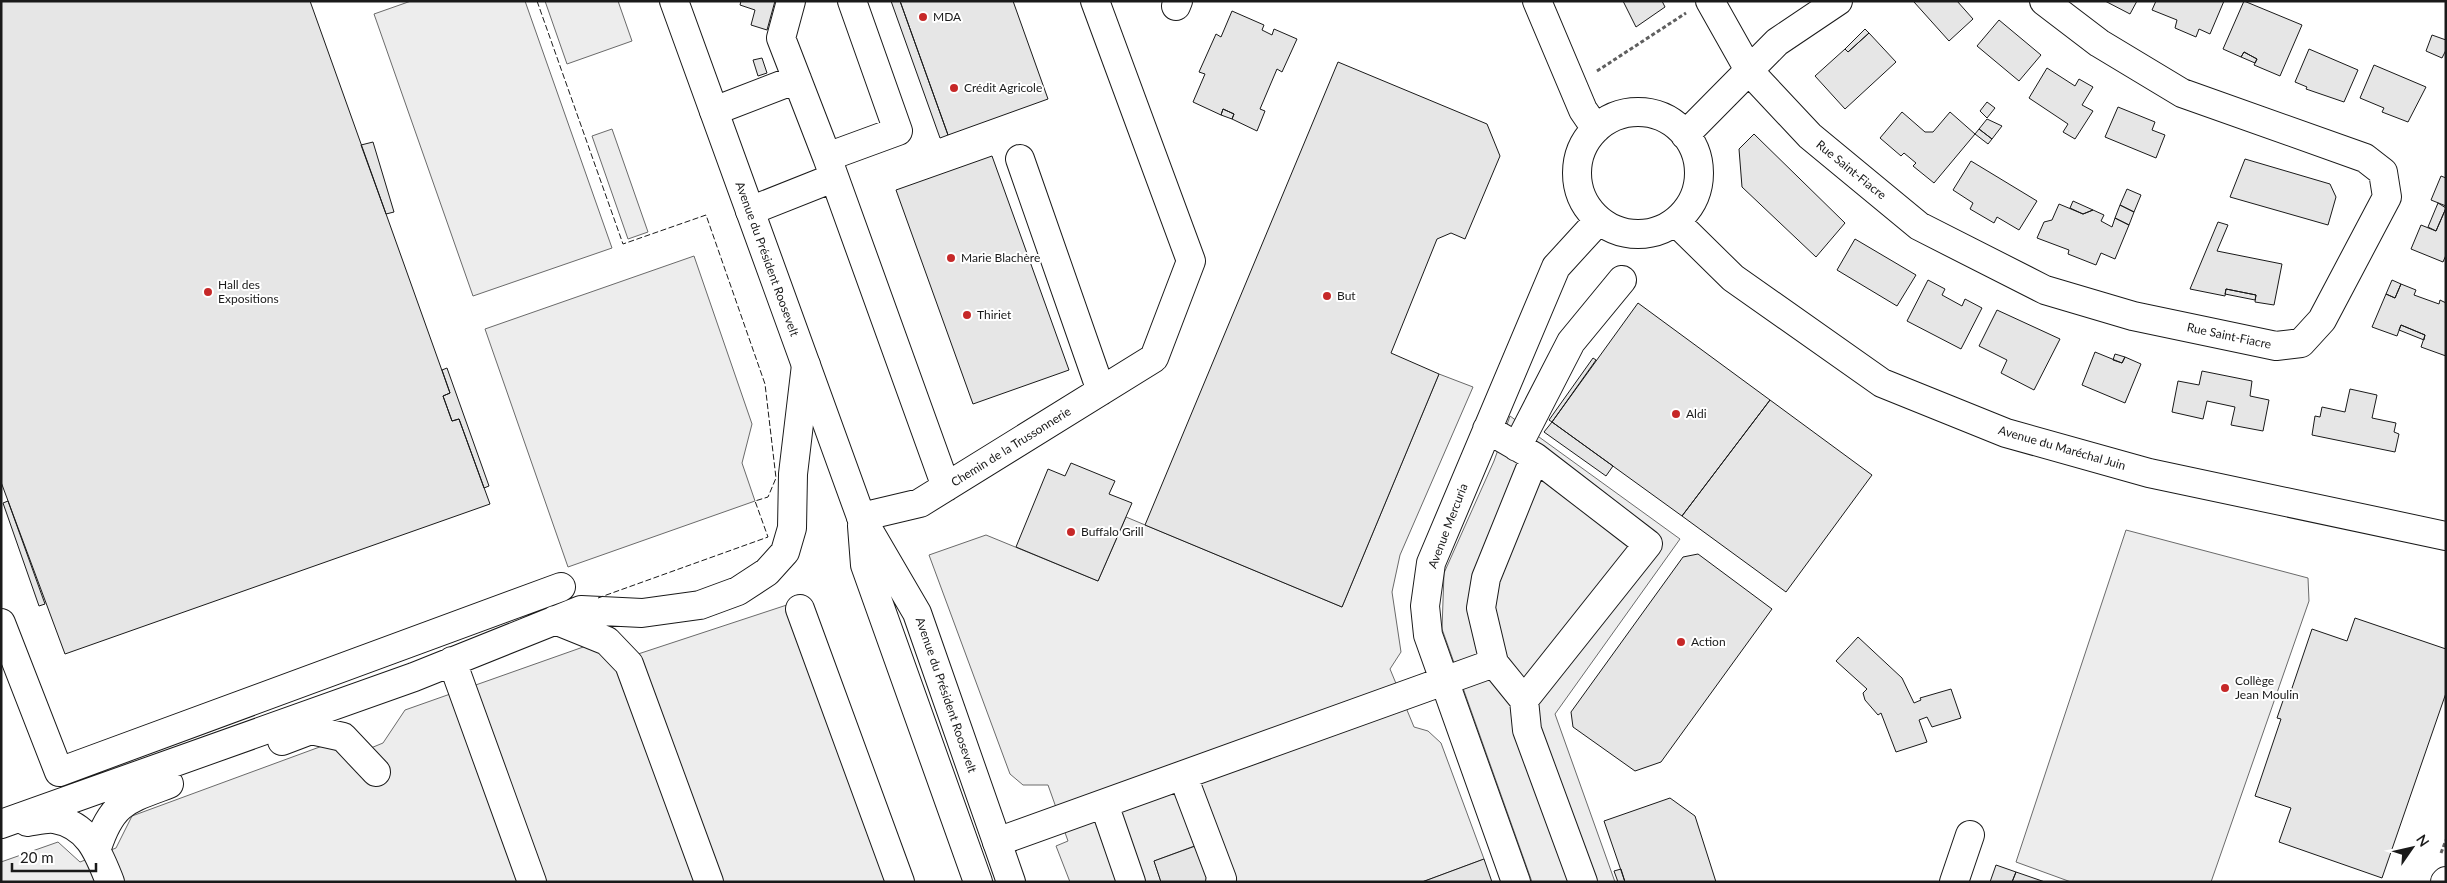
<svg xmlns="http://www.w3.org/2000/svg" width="2447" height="883" viewBox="0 0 2447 883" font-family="Lato,sans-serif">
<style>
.built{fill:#ededed;stroke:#6a6a6a}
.building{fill:#e6e6e6;stroke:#1a1a1a}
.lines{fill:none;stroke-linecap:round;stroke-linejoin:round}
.minor-casing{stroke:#1a1a1a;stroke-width:30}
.major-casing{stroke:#1a1a1a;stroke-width:30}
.path{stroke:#5f5f5f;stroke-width:3;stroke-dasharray:4 2.5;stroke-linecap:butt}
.minor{stroke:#fff;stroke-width:28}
.major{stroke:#fff;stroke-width:28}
.fence{stroke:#1a1a1a;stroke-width:1;stroke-dasharray:6 2.5;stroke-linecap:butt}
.poi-dot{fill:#c62828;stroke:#fff;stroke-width:2}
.labels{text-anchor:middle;stroke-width:4;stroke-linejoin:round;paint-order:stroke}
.poi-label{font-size:12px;fill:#1a1a1a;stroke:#fff;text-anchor:start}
.street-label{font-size:12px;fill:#1a1a1a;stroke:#fff}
</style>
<rect width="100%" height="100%" fill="#fff"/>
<path class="built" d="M 411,1 L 525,1 L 612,248 L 473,296 L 374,14 Z
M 545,1 L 618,1 L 632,41 L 567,64 Z
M 612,129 L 648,232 L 628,239 L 592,136 Z
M 694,256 L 752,424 L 742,463 L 755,501 L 568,567 L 485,329 Z
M 1439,374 L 1473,387 L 1400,555 L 1392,592 L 1401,652 L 1390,669 L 1414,727 L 1428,731 L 1441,743 L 1484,859 L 1422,882 L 1212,882 L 1197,845 L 1154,861 L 1161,882 L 1070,882 L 1056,846 L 1068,841 L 1048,785 L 1023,785 L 1010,774 L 929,555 L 986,535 L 1098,581 L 1126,517 L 1342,607 Z
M 1510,416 L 1680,539 L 1555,714 L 1615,882 L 1532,882 L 1442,629 L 1444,573 L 1494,461 Z
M 2126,530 L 2308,578 L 2309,601 L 2211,882 L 2071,882 L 2016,862 Z
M 805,599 L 908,882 L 1,882 L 1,862 L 58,842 L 80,862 L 116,848 L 132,816 L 325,745 L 349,757 L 383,743 L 405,710 L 586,646 L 632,656 Z"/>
<path class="building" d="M 1,1 L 310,1 L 450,393 L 443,396 L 452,421 L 459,419 L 490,504 L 65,654 L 1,482 Z
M 741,1 L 775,1 L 767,30 L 751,25 L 755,10 L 740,5 Z
M 891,1 L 900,1 L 948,135 L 940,138 Z
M 900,1 L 1013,1 L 1048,99 L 948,135 Z
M 1623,1 L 1662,1 L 1665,7 L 1636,27 Z
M 1916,1 L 1957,1 L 1973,19 L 1949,41 L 1914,2 Z
M 2105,1 L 2137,1 L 2130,14 Z
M 2156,1 L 2224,1 L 2210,34 L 2199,29 L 2196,37 L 2175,28 L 2177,20 L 2152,10 Z
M 2244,1 L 2302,25 L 2280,76 L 2254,65 L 2257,59 L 2244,52 L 2241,57 L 2223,49 Z
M 1232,11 L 1264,25 L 1262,30 L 1272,35 L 1274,29 L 1297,39 L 1282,72 L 1277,69 L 1260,109 L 1265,111 L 1257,131 L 1232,119 L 1234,114 L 1223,109 L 1221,115 L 1193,102 L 1205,74 L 1199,72 L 1216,34 L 1221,37 Z
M 1999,20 L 2041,55 L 2019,81 L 1977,46 Z
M 1865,29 L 1869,33 L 1848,52 L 1845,49 Z
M 1869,33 L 1896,62 L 1845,109 L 1815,76 L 1845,49 L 1848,52 Z
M 2432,35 L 2446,40 L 2446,50 L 2442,58 L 2426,51 Z
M 2309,49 L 2358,70 L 2344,102 L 2306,89 L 2307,87 L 2295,82 Z
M 2244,52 L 2257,59 L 2255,63 L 2241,57 Z
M 762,58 L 767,73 L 758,76 L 753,60 Z
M 1338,62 L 1487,124 L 1500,156 L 1465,239 L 1451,233 L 1437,239 L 1391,353 L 1439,374 L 1342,607 L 1145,525 Z
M 2374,65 L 2426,87 L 2408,122 L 2382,112 L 2384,108 L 2360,98 Z
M 2047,68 L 2075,86 L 2079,79 L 2093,87 L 2082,105 L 2093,111 L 2075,139 L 2063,132 L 2068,124 L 2029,98 Z
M 1987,102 L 1995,108 L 1987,118 L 1980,111 Z
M 2118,107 L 2155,122 L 2152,130 L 2165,135 L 2156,158 L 2105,137 Z
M 1223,109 L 1234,114 L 1232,119 L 1221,115 Z
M 1902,112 L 1925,132 L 1933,132 L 1950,112 L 1975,134 L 1934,183 L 1913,166 L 1916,163 L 1904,153 L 1901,156 L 1880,138 Z
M 1987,119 L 2002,126 L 1992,139 L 1979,129 Z
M 1979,129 L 1992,139 L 1988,144 L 1975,134 Z
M 1754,134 L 1845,223 L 1816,257 L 1742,187 L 1739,149 Z
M 373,142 L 394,212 L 386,214 L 361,145 Z
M 992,156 L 1069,370 L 973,404 L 896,190 Z
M 2245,159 L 2330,184 L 2336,197 L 2328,225 L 2230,197 Z
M 1971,161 L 2037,201 L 2019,230 L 1997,217 L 1994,223 L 1970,209 L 1973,203 L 1953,190 Z
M 2441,176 L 2446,178 L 2446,206 L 2431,200 Z
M 2127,189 L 2141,195 L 2134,212 L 2120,205 Z
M 2073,201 L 2093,210 L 2083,214 L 2070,208 Z
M 2438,203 L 2446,208 L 2436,231 L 2428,227 Z
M 2059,204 L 2083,214 L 2093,210 L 2104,215 L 2101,221 L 2112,227 L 2115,218 L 2129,225 L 2115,259 L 2101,253 L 2096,265 L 2068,254 L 2069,250 L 2037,238 L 2044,222 L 2052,220 Z
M 2120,205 L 2134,212 L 2129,225 L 2115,218 Z
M 2446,208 L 2446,255 L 2443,262 L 2411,249 L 2421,225 L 2436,231 Z
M 2218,222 L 2228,225 L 2217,251 L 2282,264 L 2274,305 L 2255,302 L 2256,295 L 2226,289 L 2225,296 L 2190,289 Z
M 1855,239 L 1916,275 L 1897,306 L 1837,270 Z
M 1928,280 L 1945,289 L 1942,295 L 1962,306 L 1965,299 L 1982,308 L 1961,349 L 1907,321 Z
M 2392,280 L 2401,284 L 2395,298 L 2386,294 Z
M 2401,284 L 2416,290 L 2414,295 L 2439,304 L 2440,300 L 2446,303 L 2446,356 L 2421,347 L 2425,335 L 2401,325 L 2397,336 L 2372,327 L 2386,294 L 2395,298 Z
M 2226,289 L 2256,295 L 2255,300 L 2225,294 Z
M 1638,303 L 1770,400 L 1682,516 L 1552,422 Z
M 1997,310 L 2060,339 L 2034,390 L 2001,373 L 2007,360 L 1979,346 Z
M 2401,325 L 2425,335 L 2424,340 L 2399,330 Z
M 2095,352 L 2122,363 L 2125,357 L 2141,364 L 2125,403 L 2082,385 Z
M 2115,354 L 2125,357 L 2122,363 L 2113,360 Z
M 1593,358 L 1596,360 L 1552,422 L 1549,420 Z
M 447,368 L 489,486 L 484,488 L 459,419 L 452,421 L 443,396 L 450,393 L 442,370 Z
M 2202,371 L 2252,381 L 2250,396 L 2269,400 L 2263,431 L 2231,425 L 2235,407 L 2207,401 L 2203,419 L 2172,412 L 2178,381 L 2199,385 Z
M 2350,389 L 2377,395 L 2372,418 L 2396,423 L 2394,432 L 2399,434 L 2395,452 L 2312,435 L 2315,416 L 2320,417 L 2322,407 L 2345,412 Z
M 1770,400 L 1872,475 L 1786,592 L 1682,516 Z
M 1552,422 L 1613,466 L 1606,476 L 1544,432 Z
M 1071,463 L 1115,481 L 1109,494 L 1132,503 L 1098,581 L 1016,547 L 1048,469 L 1065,476 Z
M 8,501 L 45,604 L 39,606 L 3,503 Z
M 1698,554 L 1772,609 L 1661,762 L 1635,771 L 1573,727 L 1571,712 L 1683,557 Z
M 2355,618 L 2446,649 L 2446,693 L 2382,878 L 2279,842 L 2291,808 L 2255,796 L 2281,719 L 2277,718 L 2287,689 L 2291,691 L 2312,629 L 2347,641 Z
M 1858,637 L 1902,678 L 1914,703 L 1921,700 L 1920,698 L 1951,689 L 1961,718 L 1932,727 L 1927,717 L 1919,720 L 1927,742 L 1896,752 L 1881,713 L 1878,715 L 1865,700 L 1863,693 L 1867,689 L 1836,661 Z
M 1670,798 L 1695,816 L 1716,882 L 1625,882 L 1604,821 Z
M 1198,845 L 1212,882 L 1161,882 L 1154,861 Z
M 1484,859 L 1492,882 L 1422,882 Z
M 1996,865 L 2016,872 L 2012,882 L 1990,882 Z
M 1621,869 L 1625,882 L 1618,882 L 1614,871 Z
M 2016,872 L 2045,882 L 2012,882 Z"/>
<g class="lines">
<defs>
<path id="minor" d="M 791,1 L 781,38 L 827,157 L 898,131 L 852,1
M 1537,1 L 1583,110 L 1596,129
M 1710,1 L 1750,72 L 1810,136 L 1919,226 L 2045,290 L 2133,316 L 2276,346 L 2301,343 L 2322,320 L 2387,197 L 2383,172 L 2365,158 L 2182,93 L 2099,43 L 2044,1
M 1176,6 L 1178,1
M 714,111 L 797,79
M1577 173a61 61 0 1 1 122 0a61 61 0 1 1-122 0Z
M 1685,135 L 1777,42 L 1838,1
M 827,157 L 946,487
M 1020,159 L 1101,391
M 750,211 L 833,178
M 1676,222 L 1733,278 L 1882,383 L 2006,433 L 2149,473 L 2446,536
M 1517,447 L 1571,342 L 1622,280
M 861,517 L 920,503 L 1154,358 L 1191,261 L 1095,1
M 800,609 L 900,882
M 555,620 L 607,641 L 629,664 L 709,882
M 1,623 L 59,772 L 561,587
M 452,661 L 532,882
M 1494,663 L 1524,700 L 1648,544 L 1535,457
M 1524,700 L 1527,730 L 1583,882
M 282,741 L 311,730 L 343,737 L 376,772
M 1183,776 L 1222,879 L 1220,882
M 1104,804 L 1131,882
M 27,822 C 35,821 46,818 54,819 C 89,825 99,854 110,882
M 1,824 L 414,677 L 581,610 L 642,613 L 700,605 L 738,591 L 767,572 L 785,552 L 792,528 L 793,474 L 806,365
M 997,842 L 1494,663 L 1481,608 L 1486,578 L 1535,457 L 1487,429
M 97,848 C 112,802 126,800 169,784
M 1516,882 L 1428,635 L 1425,606 L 1431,563 L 1556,267 L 1599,220
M 1954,882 L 1970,835
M 2445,882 L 2446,881"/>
<path id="major" d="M 674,1 L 861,517 L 917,613 L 1011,882
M 862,526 L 865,565 L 978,882"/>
</defs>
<use href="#minor" class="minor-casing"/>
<use href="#major" class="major-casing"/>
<path class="path" d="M 1597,71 L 1686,13
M 2441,853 L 2446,840"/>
<use href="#minor" class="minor"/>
<use href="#major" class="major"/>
<path class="fence" d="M 537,1 L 623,244 L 706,215 L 765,384 L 776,478 L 768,497 L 755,501 L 768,537 L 598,598"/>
</g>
<g class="poi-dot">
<circle cx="923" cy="17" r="5"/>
<circle cx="954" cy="88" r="5"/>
<circle cx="951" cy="258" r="5"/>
<circle cx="208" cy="292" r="5"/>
<circle cx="1327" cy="296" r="5"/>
<circle cx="967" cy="315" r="5"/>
<circle cx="1676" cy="414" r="5"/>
<circle cx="1071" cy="532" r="5"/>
<circle cx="1681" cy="642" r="5"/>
<circle cx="2225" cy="688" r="5"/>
</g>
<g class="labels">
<g class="poi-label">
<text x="933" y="21">MDA</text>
<text x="964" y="92">Crédit Agricole</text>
<text x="961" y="262">Marie Blachère</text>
<text x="218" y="289">Hall des<tspan x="218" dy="14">Expositions</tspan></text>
<text x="1337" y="300">But</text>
<text x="977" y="319">Thiriet</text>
<text x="1686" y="418">Aldi</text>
<text x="1081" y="536">Buffalo Grill</text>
<text x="1691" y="646">Action</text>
<text x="2235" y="685">Collège<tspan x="2235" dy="14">Jean Moulin</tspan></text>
</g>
<g class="street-label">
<text transform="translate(1851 170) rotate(39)" y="4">Rue Saint-Fiacre</text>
<text transform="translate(767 259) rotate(70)" y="4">Avenue du Président Roosevelt</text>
<text transform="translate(2229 336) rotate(12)" y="4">Rue Saint-Fiacre</text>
<text transform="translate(1011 447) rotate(-32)" y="4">Chemin de la Trussonnerie</text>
<text transform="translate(2062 448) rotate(16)" y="4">Avenue du Maréchal Juin</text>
<text transform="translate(1448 526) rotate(-69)" y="4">Avenue Mercuria</text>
<text transform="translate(946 695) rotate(71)" y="4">Avenue du Président Roosevelt</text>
</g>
</g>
<rect width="2447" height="883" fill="none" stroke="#1a1a1a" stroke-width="5"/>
<g transform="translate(2412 848) rotate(56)" stroke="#ffffff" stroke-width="4" paint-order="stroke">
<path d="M0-4L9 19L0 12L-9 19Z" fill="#1a1a1a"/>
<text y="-8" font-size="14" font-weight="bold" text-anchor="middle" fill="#1a1a1a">N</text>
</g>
<path d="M12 863v8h84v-8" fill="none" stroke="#1a1a1a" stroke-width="2.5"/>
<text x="20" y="863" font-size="15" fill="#1a1a1a" stroke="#ffffff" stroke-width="4" paint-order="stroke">20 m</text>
</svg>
